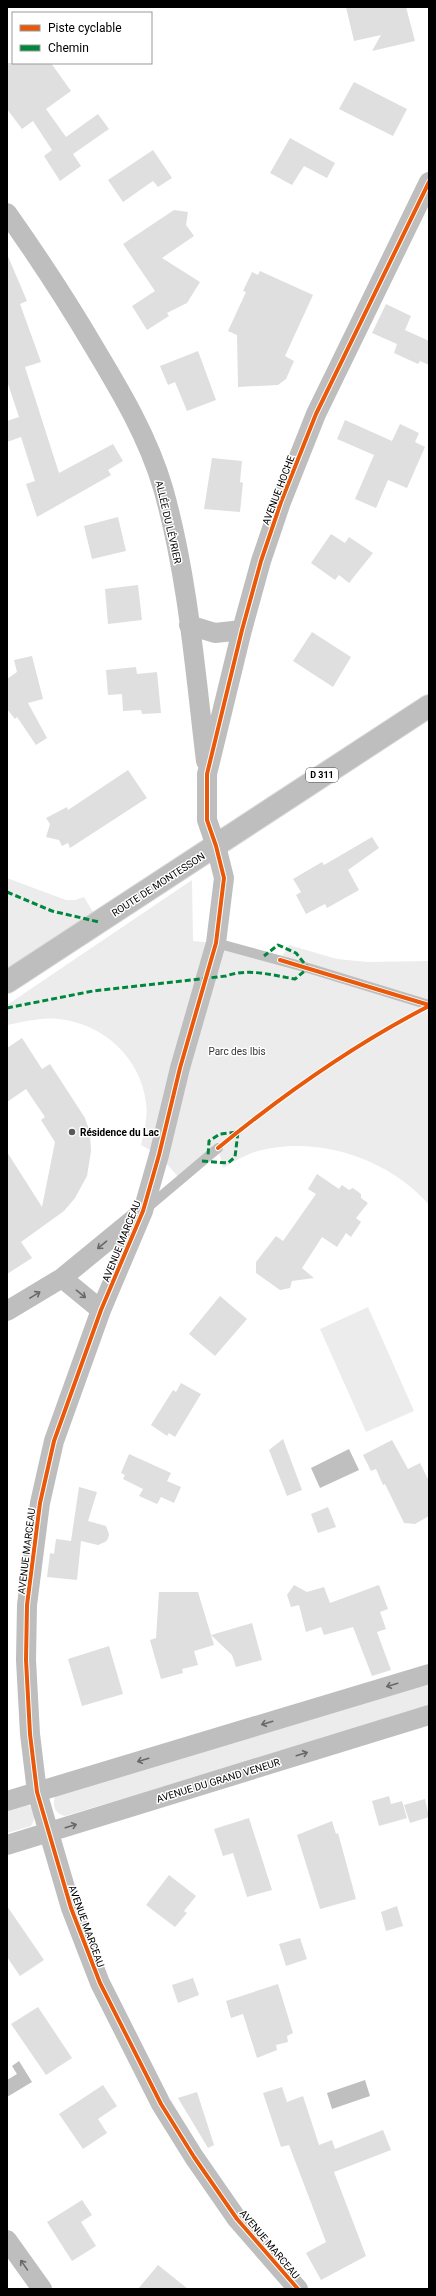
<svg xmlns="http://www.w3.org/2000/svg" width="436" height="2296" viewBox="0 0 436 2296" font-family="Roboto,sans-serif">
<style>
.green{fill:#ececec}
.water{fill:#bfbfbf}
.building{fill:#dfdfdf}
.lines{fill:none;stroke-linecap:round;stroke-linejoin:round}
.primary-casing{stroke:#dbdbdb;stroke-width:24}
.service{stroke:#bebebe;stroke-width:10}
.minor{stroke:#bebebe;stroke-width:20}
.primary{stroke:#bebebe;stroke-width:22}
.quiet{stroke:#00873e;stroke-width:3;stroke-dasharray:6 3;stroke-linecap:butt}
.cycleway-casing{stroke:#fff;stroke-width:6}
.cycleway{stroke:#e8590c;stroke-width:4}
.oneway{stroke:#686868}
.poi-dot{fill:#595959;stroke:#fff;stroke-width:1.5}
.labels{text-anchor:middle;stroke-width:3;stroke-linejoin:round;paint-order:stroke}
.shield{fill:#fff;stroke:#4c4c4c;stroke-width:1}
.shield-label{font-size:9px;font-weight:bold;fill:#000}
.street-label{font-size:10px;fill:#000;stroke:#fff}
.park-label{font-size:10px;fill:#333;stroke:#fff}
.poi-label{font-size:10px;font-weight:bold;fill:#000;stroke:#fff;text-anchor:start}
</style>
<rect width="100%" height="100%" fill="#fff"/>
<path class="green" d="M 7,878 L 66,900 L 75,900 L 84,897 L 93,912 L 7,970 Z
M 192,880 L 193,941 L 216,943 L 280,960 L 289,945 L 337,959 L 367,962 L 429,961 L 429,1205 C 391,1160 320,1136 262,1150 C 248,1153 236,1161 223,1168 L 218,1148 L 180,1179 L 159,1155 L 141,1145 C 144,1131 148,1118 146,1103 C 141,1058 103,1023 58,1019 C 41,1017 24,1022 7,1025 L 7,1005 Z
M 368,1307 L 414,1411 L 366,1432 L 320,1329 Z
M 429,1682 L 429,1708 L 65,1816 C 53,1813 52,1804 56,1793 Z
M 22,1803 L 30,1806 C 35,1814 36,1818 31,1826 L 7,1833 L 7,1808 Z"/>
<path class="water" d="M 349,1449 L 359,1470 L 320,1488 L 311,1468 Z
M 19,2061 L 32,2082 L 7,2097 L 7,2080 L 17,2074 L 12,2066 Z
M 365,2080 L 370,2096 L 332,2109 L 327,2093 Z"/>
<path class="building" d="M 346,7 L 406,7 L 415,41 L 372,51 L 381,35 L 354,41 Z
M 7,63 L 51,63 L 71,91 L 46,109 L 66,137 L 98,114 L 109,129 L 73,154 L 81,166 L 60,181 L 44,156 L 52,150 L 33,121 L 22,129 L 7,109 Z
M 354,82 L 407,109 L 393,136 L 339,109 Z
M 290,138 L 335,163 L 327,178 L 304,166 L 292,185 L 270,173 Z
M 153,150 L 172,178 L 158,187 L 153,181 L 123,202 L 108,180 Z
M 174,210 L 188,212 L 186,225 L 194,236 L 162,258 L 200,282 L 187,303 L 167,313 L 169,316 L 147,330 L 132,306 L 155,291 L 123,244 Z
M 7,254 L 27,301 L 20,304 L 41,362 L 25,367 L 59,473 L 113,444 L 123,461 L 108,470 L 111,475 L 37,517 L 26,484 L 35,481 L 21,437 L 7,442 L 7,421 L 19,417 L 7,381 Z
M 260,271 L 313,295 L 285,356 L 294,361 L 286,379 L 278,385 L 238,387 L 237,335 L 228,331 L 246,292 L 243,291 L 252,272 L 258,275 Z
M 386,304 L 411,316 L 405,330 L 429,341 L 429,365 L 420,361 L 418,364 L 394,353 L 397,344 L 372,333 Z
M 198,351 L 216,400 L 187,411 L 175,382 L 168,385 L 160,366 Z
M 345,420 L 392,441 L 400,424 L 419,433 L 415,442 L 425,447 L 407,488 L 388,480 L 376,508 L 355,499 L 374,455 L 337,439 Z
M 212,458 L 242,461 L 240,482 L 243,483 L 240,512 L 204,509 Z
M 118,517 L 126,551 L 92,559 L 84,526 Z
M 331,534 L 345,543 L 349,537 L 373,553 L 349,583 L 339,575 L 335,580 L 311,563 Z
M 138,585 L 142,620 L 108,624 L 105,589 Z
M 312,632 L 351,657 L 333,687 L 293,661 Z
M 32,656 L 43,699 L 28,703 L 47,738 L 36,745 L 17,717 L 15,719 L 7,709 L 7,679 L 17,672 L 14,660 Z
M 136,667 L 137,674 L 157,672 L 161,713 L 142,714 L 141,710 L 123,711 L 122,694 L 108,695 L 106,670 Z
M 128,770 L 147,798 L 70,848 L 68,843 L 62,846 L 59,840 L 46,837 L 50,824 L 46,818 L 67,807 L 68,810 Z
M 372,837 L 379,848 L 348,870 L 359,890 L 327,908 L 325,904 L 306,914 L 296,895 L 301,892 L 293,879 L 322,862 L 324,865 Z
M 22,1038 L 42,1069 L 50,1064 L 85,1118 L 90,1133 L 91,1151 L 87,1176 L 75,1198 L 64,1211 L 21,1242 L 32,1258 L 7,1274 L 7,1152 L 42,1207 L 55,1142 L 41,1120 L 45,1117 L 26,1089 L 7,1102 L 7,1048 Z
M 317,1174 L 339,1189 L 342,1185 L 349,1190 L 353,1188 L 361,1194 L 361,1198 L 368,1203 L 356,1218 L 361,1222 L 351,1237 L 346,1233 L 337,1247 L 322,1237 L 302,1268 L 314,1278 L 292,1281 L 290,1288 L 280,1290 L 256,1273 L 256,1262 L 276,1236 L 283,1241 L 316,1194 L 308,1189 Z
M 220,1296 L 247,1319 L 215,1356 L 189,1334 Z
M 181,1383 L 201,1394 L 175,1437 L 169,1433 L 167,1436 L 151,1425 L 173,1390 L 176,1392 Z
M 283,1439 L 302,1490 L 287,1496 L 269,1450 Z
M 392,1440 L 408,1469 L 420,1463 L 429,1481 L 429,1516 L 415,1524 L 404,1523 L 385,1484 L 383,1485 L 376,1469 L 371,1471 L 363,1455 Z
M 129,1454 L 171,1473 L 167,1481 L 181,1487 L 174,1503 L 161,1497 L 157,1504 L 139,1496 L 143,1489 L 123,1479 L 125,1475 L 121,1473 Z
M 79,1487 L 97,1492 L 88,1521 L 106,1526 L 109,1534 L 108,1539 L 105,1542 L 98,1545 L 81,1541 L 77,1580 L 47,1577 L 50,1553 L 54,1554 L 56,1539 L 71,1541 Z
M 328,1507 L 336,1527 L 318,1533 L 311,1514 Z
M 294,1585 L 307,1592 L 324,1587 L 330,1603 L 379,1585 L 388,1609 L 380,1612 L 386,1629 L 377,1632 L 391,1670 L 372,1676 L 353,1627 L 324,1635 L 321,1627 L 306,1632 L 299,1605 L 291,1607 L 287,1595 Z
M 159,1592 L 198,1592 L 214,1645 L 194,1651 L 198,1665 L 182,1669 L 183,1673 L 161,1679 L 150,1640 L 156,1638 Z
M 252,1623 L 262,1660 L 236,1667 L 232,1655 L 211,1635 Z
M 109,1646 L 123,1694 L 82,1706 L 68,1659 Z
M 389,1796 L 391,1804 L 402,1801 L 407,1818 L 379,1826 L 372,1801 Z
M 425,1799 L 429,1817 L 410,1823 L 404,1805 Z
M 249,1818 L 272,1890 L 247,1897 L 233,1853 L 223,1856 L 214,1829 Z
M 332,1821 L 336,1834 L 338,1833 L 356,1899 L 320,1909 L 297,1835 Z
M 169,1875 L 196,1896 L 184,1911 L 187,1913 L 175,1927 L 146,1905 Z
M 7,1906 L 44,1960 L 20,1976 L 7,1957 Z
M 397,1906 L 403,1926 L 386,1931 L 381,1912 Z
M 300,1938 L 307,1959 L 286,1966 L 279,1944 Z
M 193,1978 L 199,1995 L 178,2003 L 172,1985 Z
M 278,1984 L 293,2033 L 287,2036 L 288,2042 L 276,2045 L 277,2050 L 257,2058 L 243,2014 L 231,2018 L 226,2001 Z
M 38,2007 L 72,2058 L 46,2075 L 11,2024 Z
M 103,2085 L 117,2106 L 98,2119 L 107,2133 L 83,2149 L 59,2114 Z
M 282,2087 L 287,2102 L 303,2096 L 319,2145 L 332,2140 L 335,2149 L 383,2130 L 391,2150 L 334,2172 L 366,2256 L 321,2280 L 306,2253 L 326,2242 L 289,2145 L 281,2147 L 263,2093 Z
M 197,2092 L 214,2145 L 208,2148 L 178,2098 Z
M 82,2200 L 92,2215 L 81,2222 L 96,2246 L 72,2261 L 47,2222 Z
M 158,2265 L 188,2289 L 138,2289 Z"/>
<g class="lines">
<defs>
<path id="primary" d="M 7,982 L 429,706"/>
</defs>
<use href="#primary" class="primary-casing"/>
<path class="service" d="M 216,943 L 308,968 L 429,1005
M 147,1208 L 218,1148"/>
<path class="minor" d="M 7,213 C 38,257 67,301 94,347 C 121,392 148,437 163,488 C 188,576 195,670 206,761
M 189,625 L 215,633 L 242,630
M 62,1278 L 101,1310
M 7,1311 L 62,1278 L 140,1214
M 7,1801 L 429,1674
M 7,1845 L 429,1715
M 7,2240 L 42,2289
M 298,2289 L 237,2219 L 194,2157 L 161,2104 L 100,1983 L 71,1908 L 37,1792 L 30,1734 L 26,1660 L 27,1605 L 40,1503 L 54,1441 L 101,1310 L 143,1211 L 159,1155 L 180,1068 L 216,943 L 224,878 L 216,846 L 207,820 L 207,774 L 242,630 L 261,561 L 281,502 L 316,414 L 429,182"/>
<use href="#primary" class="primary"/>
<path class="quiet" d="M 7,892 L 52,911 L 99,922
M 7,1008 L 93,991 L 226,976 C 249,968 271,975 295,979 L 308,968 L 296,953 L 278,945 L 264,956
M 202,1161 L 228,1163 L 235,1157 L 238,1132 L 220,1134 L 209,1141 L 208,1156"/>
<defs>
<path id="cycleway" d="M 280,960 L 429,1005
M 218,1148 C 284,1094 353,1045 429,1006
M 298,2289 L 237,2219 L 194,2157 L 161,2104 L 100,1983 L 71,1908 L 37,1792 L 30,1734 L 26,1660 L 27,1605 L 40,1503 L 54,1441 L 101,1310 L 143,1211 L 159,1155 L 180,1068 L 216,943 L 224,878 L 216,846 L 207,820 L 207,774 L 242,630 L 261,561 L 281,502 L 316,414 L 429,182"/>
</defs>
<use href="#cycleway" class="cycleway-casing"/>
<use href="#cycleway" class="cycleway"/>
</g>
<defs><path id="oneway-shaft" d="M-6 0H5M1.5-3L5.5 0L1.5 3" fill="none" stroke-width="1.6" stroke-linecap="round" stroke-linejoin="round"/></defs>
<g class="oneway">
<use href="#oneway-shaft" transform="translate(102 1245) rotate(140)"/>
<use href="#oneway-shaft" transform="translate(81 1294) rotate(39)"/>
<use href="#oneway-shaft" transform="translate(35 1295) rotate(-31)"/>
<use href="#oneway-shaft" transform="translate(392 1685) rotate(163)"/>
<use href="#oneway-shaft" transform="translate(267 1723) rotate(163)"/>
<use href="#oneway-shaft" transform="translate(302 1754) rotate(-17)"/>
<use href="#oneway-shaft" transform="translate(143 1760) rotate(163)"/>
<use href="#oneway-shaft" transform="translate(71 1826) rotate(-17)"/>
<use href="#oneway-shaft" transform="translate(24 2265) rotate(-125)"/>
</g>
<circle class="poi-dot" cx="72" cy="1132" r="4"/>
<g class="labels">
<rect class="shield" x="306" y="768" width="32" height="14" rx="3"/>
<g class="shield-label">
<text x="322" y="778">D 311</text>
</g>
<g class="street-label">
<text transform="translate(278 490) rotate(-69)" y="4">AVENUE HOCHE</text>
<text transform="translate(169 522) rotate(77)" y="4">ALLÉE DU LÉVRIER</text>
<text transform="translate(158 884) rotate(-33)" y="4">ROUTE DE MONTESSON</text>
<text transform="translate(121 1241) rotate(-68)" y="4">AVENUE MARCEAU</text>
<text transform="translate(26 1551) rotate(-83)" y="4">AVENUE MARCEAU</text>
<text transform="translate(218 1780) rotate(-17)" y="4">AVENUE DU GRAND VENEUR</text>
<text transform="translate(87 1926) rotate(70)" y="4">AVENUE MARCEAU</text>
<text transform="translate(270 2244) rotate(50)" y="4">AVENUE MARCEAU</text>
</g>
<g class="park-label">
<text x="237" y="1055">Parc des Ibis</text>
</g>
<g class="poi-label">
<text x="80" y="1136">Résidence du Lac</text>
</g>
</g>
<rect width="436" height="2296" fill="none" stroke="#000000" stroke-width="16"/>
<rect x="12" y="12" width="140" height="52" fill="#ffffff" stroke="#999999"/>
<rect x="20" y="25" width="20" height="6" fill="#e8590c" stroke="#999999"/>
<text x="48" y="32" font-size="12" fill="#000000">Piste cyclable</text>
<rect x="20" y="45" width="20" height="6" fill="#00873e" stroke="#999999"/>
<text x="48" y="52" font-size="12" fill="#000000">Chemin</text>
</svg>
